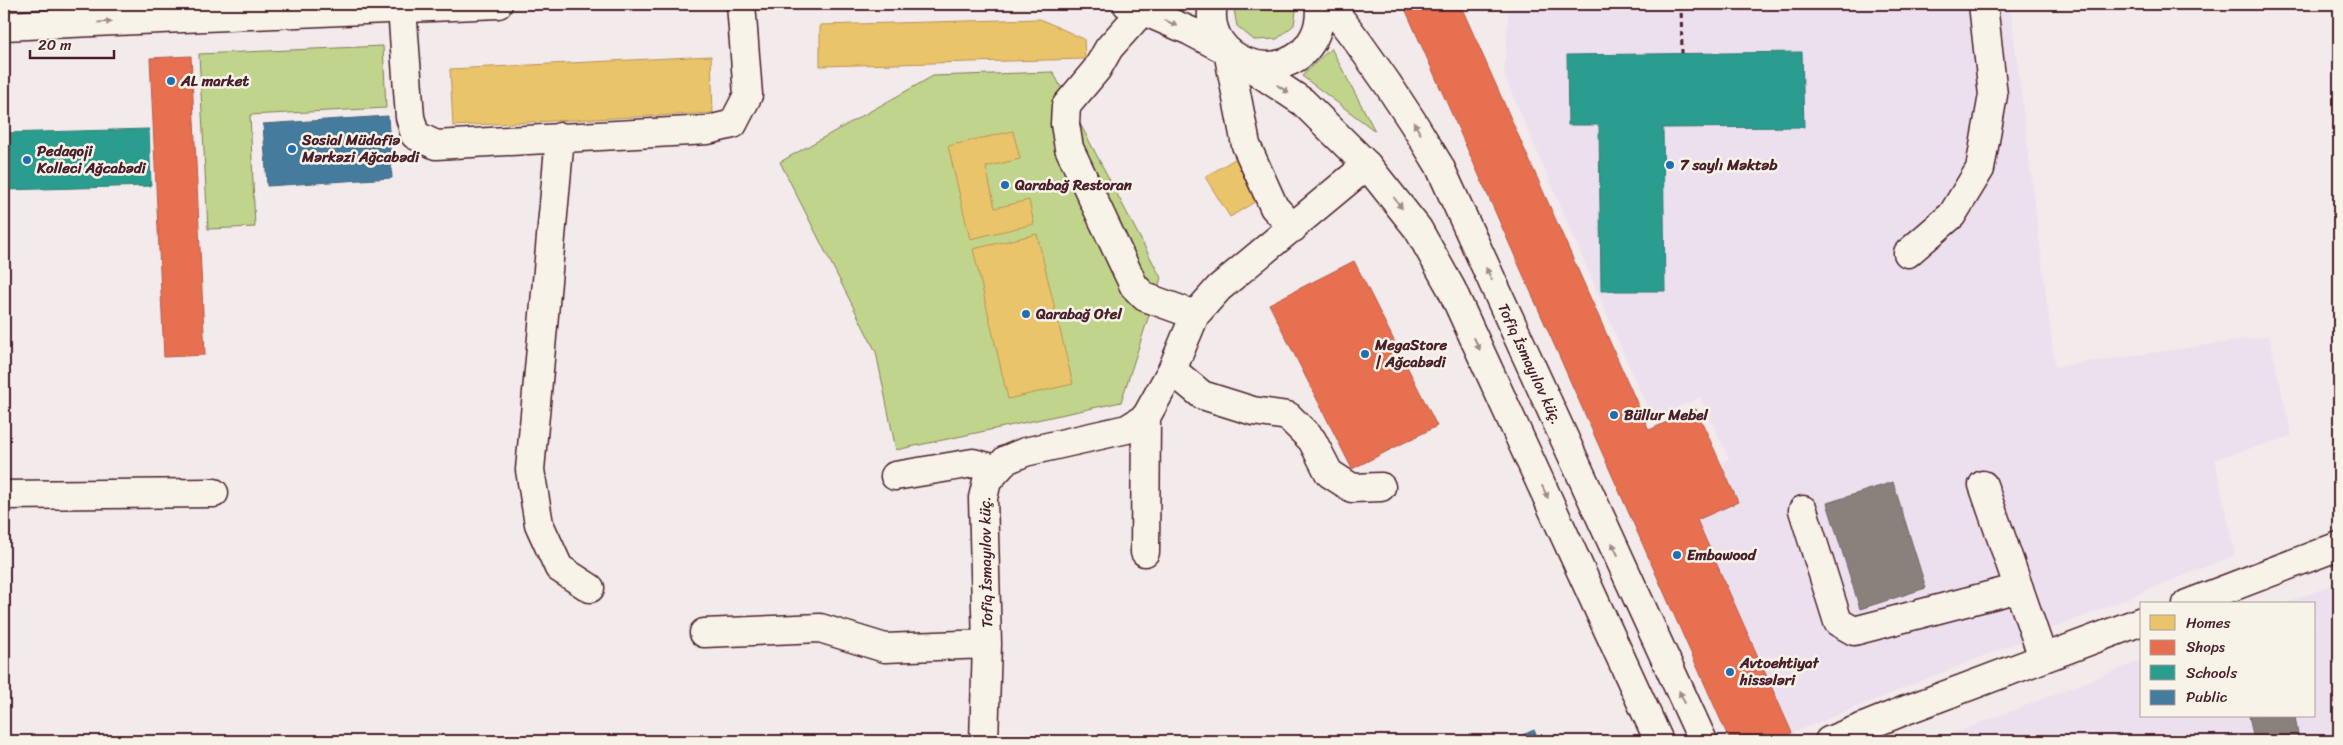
<svg xmlns="http://www.w3.org/2000/svg" width="2343" height="745" viewBox="0 0 2343 745" font-family="Sriracha,sans-serif">
<style>
.built{fill:#ece0ef}
.green{fill:#c0d58b;stroke:#857a5b}
.homes{fill:#e9c46a;stroke:#b99257}
.shops{fill:#e76f51;stroke:#b85746}
.schools{fill:#2a9d8f;stroke:#347771}
.public{fill:#457b9d;stroke:#465f7b}
.industry{fill:#8a817c;stroke:#776464}
.lines{fill:none;stroke-linecap:round;stroke-linejoin:round}
.minor-casing{stroke:#4a1f2b;stroke-width:31}
.major-casing{stroke:#4a1f2b;stroke-width:31}
.path{stroke:#4a1f2b;stroke-width:3;stroke-dasharray:5 4;stroke-linecap:butt}
.minor{stroke:#f7f3e8;stroke-width:28}
.major{stroke:#f7f3e8;stroke-width:28}
.oneway{fill:#a0898a}
.poi-dot{fill:#1f6fb2;stroke:#f7f3e8;stroke-width:2}
.labels{text-anchor:middle;stroke-width:5;stroke-linejoin:round;paint-order:stroke}
.poi-label{font-size:15px;font-weight:bold;fill:#4a1f2b;stroke:#f7f3e8;text-anchor:start}
.street-label{font-size:15px;fill:#4a1f2b;stroke:#f7f3e8}
</style>
<rect width="100%" height="100%" fill="#f2eaeb"/>
<filter id="ink" filterUnits="userSpaceOnUse"><feTurbulence type="fractalNoise" baseFrequency=".02" numOctaves="2"/><feDisplacementMap in="SourceGraphic" scale="10" xChannelSelector="R" yChannelSelector="G"/><feConvolveMatrix kernelMatrix="1 2 1 2 8 2 1 2 1" color-interpolation-filters="sRGB"/></filter>
<g filter="url(#ink)">
<path class="built" d="M 1509,4 L 2010,4 L 2055,367 L 2269,336 L 2292,436 L 2215,459 L 2235,555 L 1792,733 L 1697,520 L 1737,502 L 1721,464 L 1729,458 L 1700,397 L 1652,419 L 1504,75 Z
M 2339,582 L 2339,741 L 1935,741 L 2142,660 L 2142,716 L 2314,716 L 2314,604 L 2284,604 Z"/>
<path class="green" d="M 1233,4 L 1297,4 L 1294,25 L 1277,39 L 1254,40 L 1237,26 Z
M 383,46 L 386,108 L 250,115 L 255,227 L 208,229 L 199,54 Z
M 1331,48 L 1375,131 L 1302,76 Z
M 1053,72 L 1161,278 L 1121,402 L 896,450 L 876,352 L 780,162 L 933,76 Z"/>
<path class="homes" d="M 1040,19 L 1084,39 L 1085,59 L 820,66 L 820,25 Z
M 711,56 L 713,113 L 453,126 L 450,69 Z
M 1013,131 L 1020,159 L 986,167 L 995,208 L 1029,200 L 1034,224 L 970,239 L 948,146 Z
M 1238,157 L 1263,197 L 1230,217 L 1205,177 Z
M 1037,234 L 1073,384 L 1008,399 L 973,249 Z"/>
<path class="shops" d="M 1403,4 L 1460,4 L 1649,430 L 1696,409 L 1738,502 L 1697,520 L 1792,733 L 1772,741 L 1730,741 Z
M 191,56 L 205,355 L 164,357 L 150,58 Z
M 1354,261 L 1437,426 L 1352,469 L 1269,304 Z"/>
<path class="schools" d="M 1802,52 L 1804,127 L 1663,128 L 1665,291 L 1601,291 L 1599,125 L 1568,125 L 1567,55 Z
M 149,129 L 151,186 L 4,190 L 4,133 Z"/>
<path class="public" d="M 388,116 L 392,178 L 267,186 L 263,124 Z
M 1534,730 L 1539,741 L 1509,741 Z"/>
<path class="industry" d="M 1893,482 L 1926,588 L 1860,609 L 1827,503 Z
M 2249,716 L 2295,716 L 2299,741 L 2254,741 Z"/>
<g class="lines">
<defs>
<path id="minor" d="M 402,8 L 410,117 L 415,135 L 436,145 L 708,130 L 733,124 L 748,95 L 741,4
M 1143,10 L 1109,48 L 1097,69 L 1066,106 L 1065,124 L 1069,148 L 1134,286 L 1145,297 L 1195,315
M 1228,51 L 1246,145 L 1274,207 L 1293,228
M 560,137 L 530,470 L 539,524 L 559,568 L 590,588
M 1908,253 L 1952,215 L 1980,169 L 1993,95 L 1983,4
M 1172,370 L 1202,395 L 1253,411 L 1288,416 L 1312,440 L 1329,473 L 1352,488 L 1381,487
M 895,476 L 973,463 L 996,469
M 1983,485 L 2043,658
M 4,495 L 214,493
M 1803,510 L 1838,622 L 1854,631 L 2019,588
M 1145,552 L 1146,417
M 2187,604 L 2339,546
M 704,633 L 820,628 L 885,648 L 987,644
M 984,741 L 987,644 L 983,498 L 987,481 L 1006,460 L 1025,452 L 1127,429 L 1146,417 L 1172,370 L 1195,315 L 1219,288 L 1367,165
M 1829,741 L 1906,710 L 2142,621"/>
<path id="major" d="M 1127,4 L 1190,31 L 1228,51
M 1213,4 C 1201,63 1287,91 1314,37 C 1319,27 1321,15 1319,4
M 1329,4 C 1370,56 1406,109 1439,165 L 1703,741
M 4,26 L 498,4
M 1243,62 L 1303,102 L 1367,165 L 1418,229 L 1451,288 L 1659,741"/>
</defs>
<use href="#minor" class="minor-casing"/>
<use href="#major" class="major-casing"/>
<path class="path" d="M 1681,4 L 1682,53"/>
<use href="#minor" class="minor"/>
<use href="#major" class="major"/>
</g>
<defs><path id="oneway-solid" d="M-6-.8H1V-3.2L6.5 0L1 3.2V.8H-6Z" transform="scale(1.25)"/></defs>
<g class="oneway">
<use href="#oneway-solid" transform="translate(105 22) rotate(-3)"/>
<use href="#oneway-solid" transform="translate(1171 23) rotate(24)"/>
<use href="#oneway-solid" transform="translate(1283 89) rotate(34)"/>
<use href="#oneway-solid" transform="translate(1417 128) rotate(-121)"/>
<use href="#oneway-solid" transform="translate(1398 203) rotate(53)"/>
<use href="#oneway-solid" transform="translate(1489 274) rotate(-115)"/>
<use href="#oneway-solid" transform="translate(1477 344) rotate(65)"/>
<use href="#oneway-solid" transform="translate(1545 492) rotate(65)"/>
<use href="#oneway-solid" transform="translate(1615 549) rotate(-115)"/>
<use href="#oneway-solid" transform="translate(1682 697) rotate(-115)"/>
</g>
</g>
<g class="poi-dot">
<circle cx="171" cy="81" r="5"/>
<circle cx="292" cy="149" r="5"/>
<circle cx="27" cy="160" r="5"/>
<circle cx="1670" cy="165" r="5"/>
<circle cx="1005" cy="185" r="5"/>
<circle cx="1026" cy="314" r="5"/>
<circle cx="1365" cy="354" r="5"/>
<circle cx="1614" cy="415" r="5"/>
<circle cx="1677" cy="555" r="5"/>
<circle cx="1730" cy="672" r="5"/>
</g>
<g class="labels">
<g class="poi-label">
<text x="181" y="86">AL market</text>
<text x="302" y="145">Sosial Müdafiə<tspan x="302" dy="17">Mərkəzi Ağcabədi</tspan></text>
<text x="37" y="156">Pedaqoji<tspan x="37" dy="17">Kolleci Ağcabədi</tspan></text>
<text x="1680" y="170">7 saylı Məktəb</text>
<text x="1015" y="190">Qarabağ Restoran</text>
<text x="1036" y="319">Qarabağ Otel</text>
<text x="1375" y="350">MegaStore<tspan x="1375" dy="17">| Ağcabədi</tspan></text>
<text x="1624" y="420">Büllur Mebel</text>
<text x="1687" y="560">Embawood</text>
<text x="1740" y="668">Avtoehtiyat<tspan x="1740" dy="17">hissələri</tspan></text>
</g>
<g class="street-label">
<text transform="translate(1530 364) rotate(65)" y="5">Tofiq İsmayılov küç.</text>
<text transform="translate(986 562) rotate(-91)" y="5">Tofiq İsmayılov küç.</text>
</g>
</g>
<rect width="2343" height="745" fill="none" stroke="#f7f3e8" stroke-width="20"/>
<rect x="10" y="10" width="2323" height="725" fill="none" stroke="#4a1f2b" stroke-width="2" filter="url(#ink)"/>
<rect x="2140" y="602" width="175" height="115" fill="#f7f3e8" stroke="#b29e9c"/>
<rect x="2150" y="615" width="25" height="15" fill="#e9c46a" stroke="#b29e9c"/>
<text x="2186" y="628" font-size="15" fill="#4a1f2b">Homes</text>
<rect x="2150" y="640" width="25" height="15" fill="#e76f51" stroke="#b29e9c"/>
<text x="2186" y="652" font-size="15" fill="#4a1f2b">Shops</text>
<rect x="2150" y="665" width="25" height="15" fill="#2a9d8f" stroke="#b29e9c"/>
<text x="2186" y="678" font-size="15" fill="#4a1f2b">Schools</text>
<rect x="2150" y="690" width="25" height="15" fill="#457b9d" stroke="#b29e9c"/>
<text x="2186" y="702" font-size="15" fill="#4a1f2b">Public</text>
<path d="M30 50v8h84v-8" fill="none" stroke="#4a1f2b" stroke-width="2.5"/>
<text x="38" y="50" font-size="15" fill="#4a1f2b" stroke="#f7f3e8" stroke-width="4" paint-order="stroke">20 m</text>
</svg>
